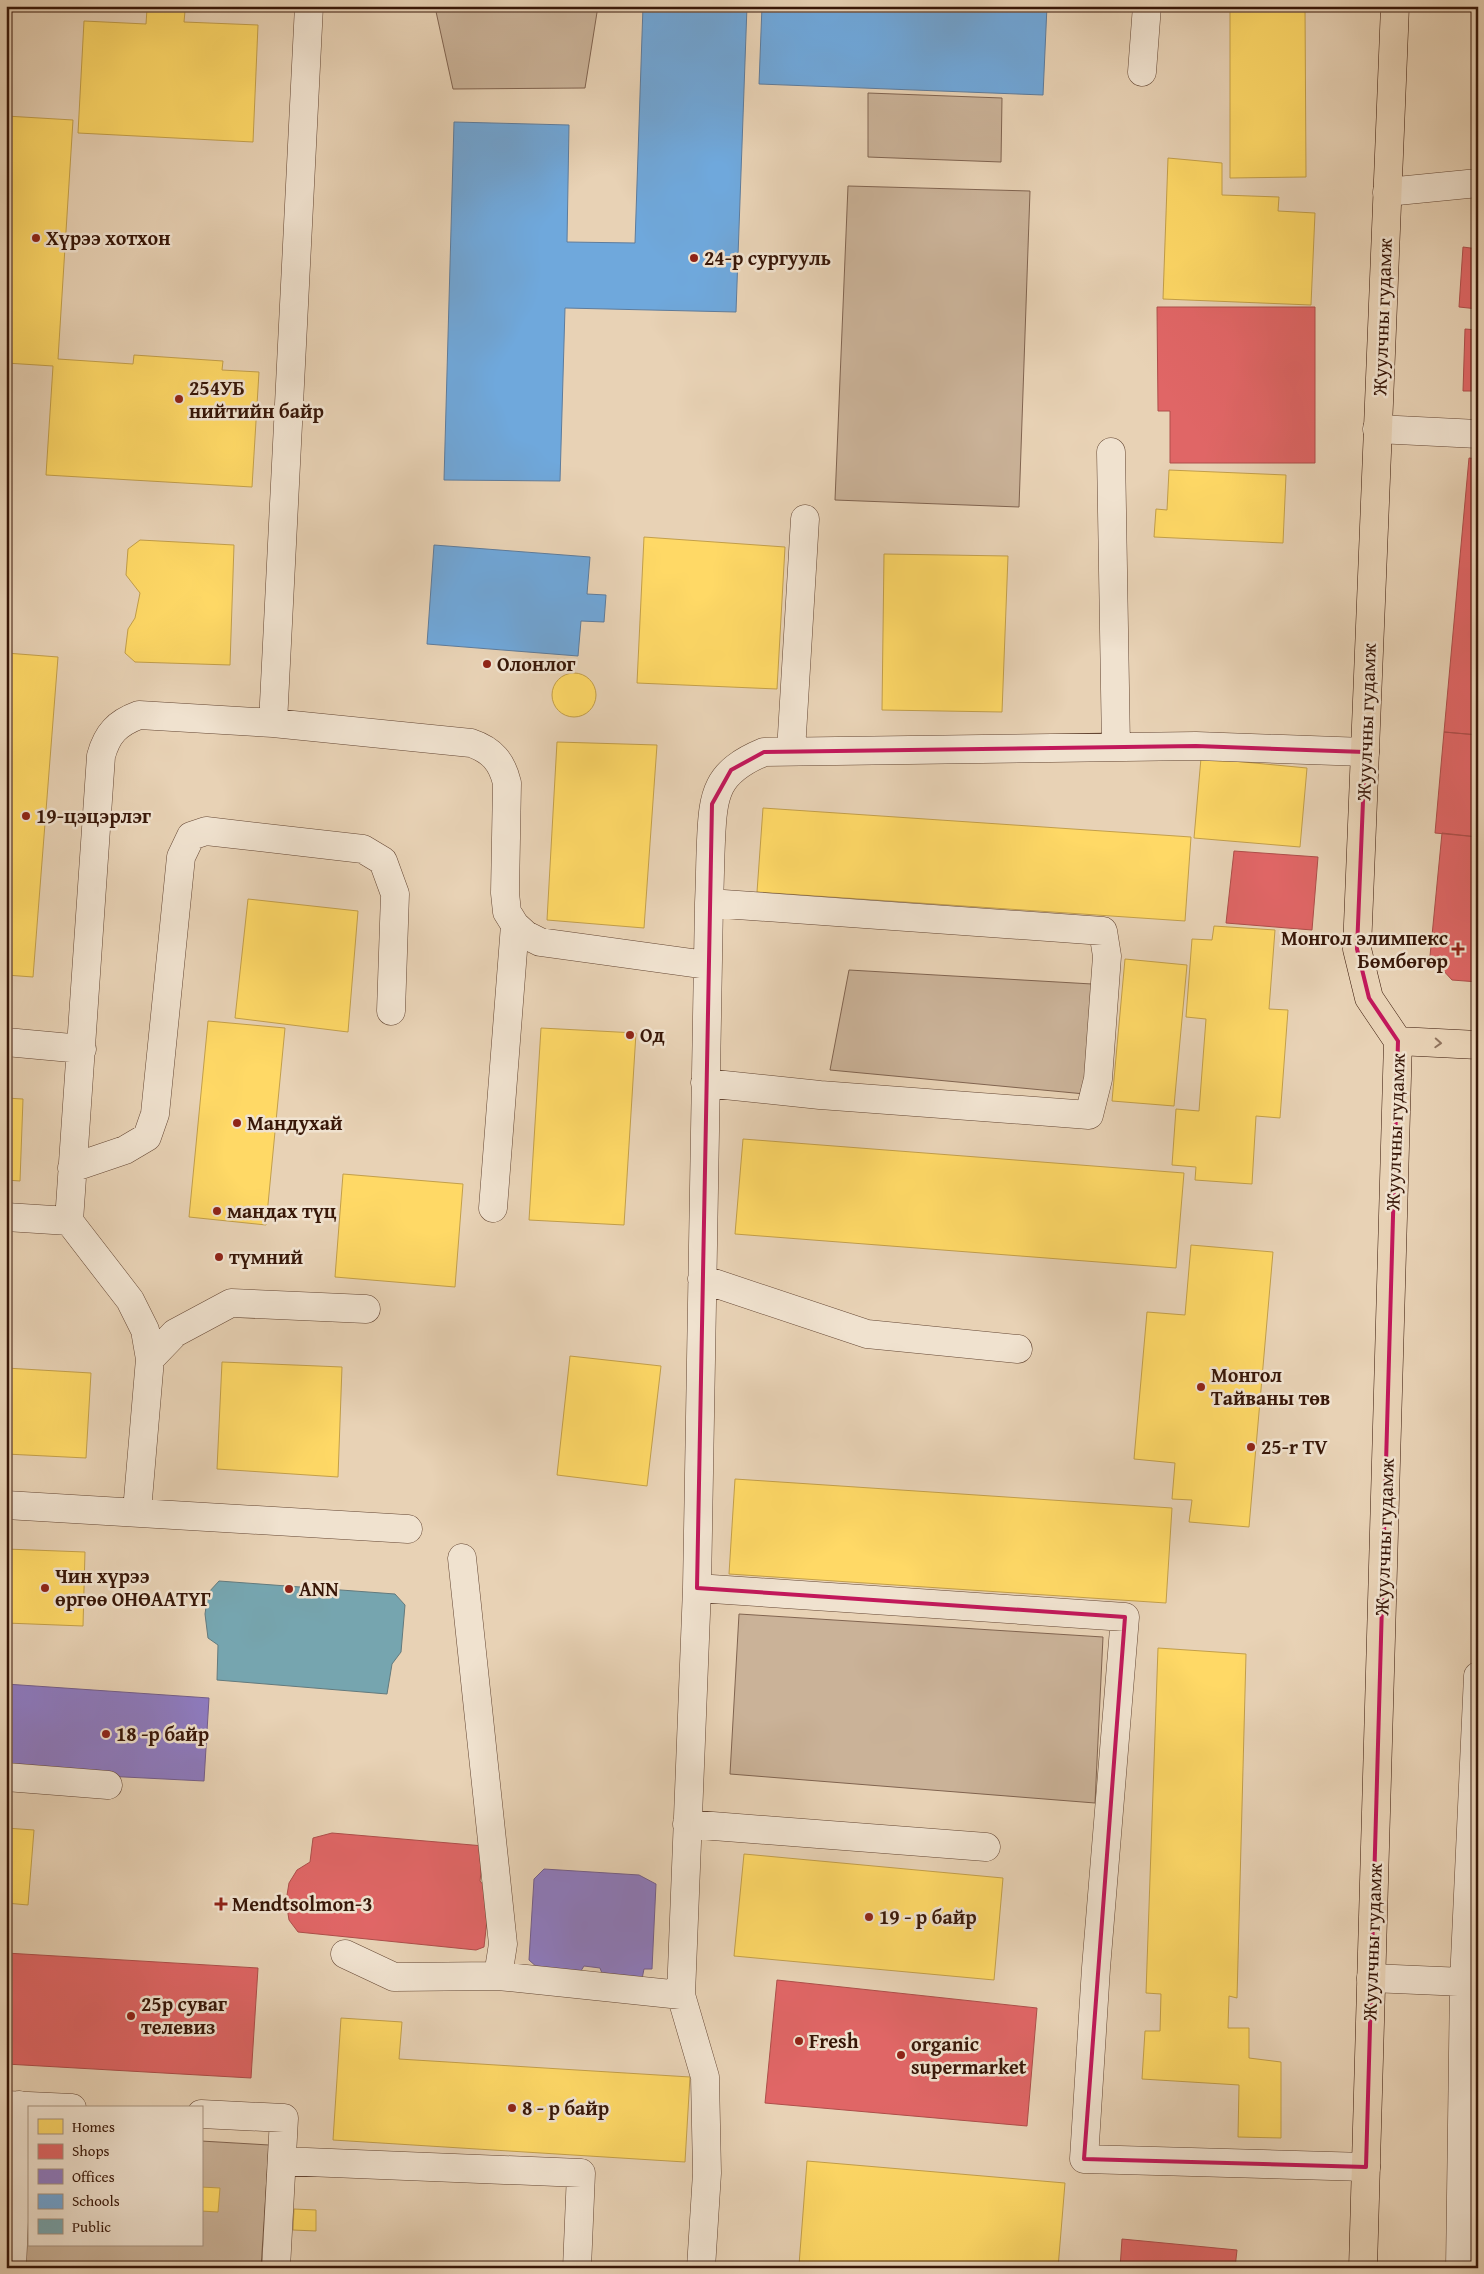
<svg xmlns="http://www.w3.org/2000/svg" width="1484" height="2274" viewBox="0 0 1484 2274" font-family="'Gentium Book Plus',serif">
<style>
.green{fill:#cab298;stroke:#816450}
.homes{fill:#ffd966;stroke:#c39f4a}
.shops{fill:#e06666;stroke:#ae4e4a}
.offices{fill:#8e7cc3;stroke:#745e8b}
.schools{fill:#6fa8dc;stroke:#5e7c9c}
.public{fill:#76a5af;stroke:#637a7d}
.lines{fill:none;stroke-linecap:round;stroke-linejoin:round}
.minor-casing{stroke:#644633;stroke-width:29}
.major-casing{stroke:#381708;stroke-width:29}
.minor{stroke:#f0e2cf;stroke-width:28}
.major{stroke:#e8d2b5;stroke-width:28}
.oneway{stroke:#90745e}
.marked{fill:none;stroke:#c2185b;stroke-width:4;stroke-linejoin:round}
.poi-dot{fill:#8f2418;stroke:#f0e2cf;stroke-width:2}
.labels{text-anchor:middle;stroke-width:5;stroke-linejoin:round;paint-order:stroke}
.poi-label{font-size:20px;font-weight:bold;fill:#381708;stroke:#f0e2cf;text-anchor:start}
.street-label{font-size:20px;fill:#381708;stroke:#f0e2cf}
</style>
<rect width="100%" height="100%" fill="#e8d2b5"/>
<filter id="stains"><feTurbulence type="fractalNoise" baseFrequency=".004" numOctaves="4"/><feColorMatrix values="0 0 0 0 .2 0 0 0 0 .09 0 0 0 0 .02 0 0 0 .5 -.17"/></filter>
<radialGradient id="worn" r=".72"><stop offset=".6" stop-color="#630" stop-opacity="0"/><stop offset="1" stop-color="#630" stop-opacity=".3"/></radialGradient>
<path class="green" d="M 400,6 L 598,6 L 585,88 L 453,89 L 435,7 Z
M 868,93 L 1002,98 L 1001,162 L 868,157 Z
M 848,186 L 1030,191 L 1019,507 L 835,500 Z
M 849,970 L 1092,984 L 1085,1094 L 830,1070 Z
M 739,1614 L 1103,1637 L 1095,1803 L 730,1774 Z
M 201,2141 L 269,2145 L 261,2268 L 25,2268 L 29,2202 L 29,2245 L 201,2245 Z"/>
<path class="homes" d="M 1230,6 L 1305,6 L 1306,177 L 1230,178 Z
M 147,9 L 185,11 L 184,22 L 258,25 L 253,142 L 78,133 L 84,21 L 146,24 Z
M 6,116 L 73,120 L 58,359 L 133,364 L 134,355 L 223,361 L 222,370 L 259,372 L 252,487 L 46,475 L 53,366 L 6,363 Z
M 1168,158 L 1222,163 L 1222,195 L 1279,197 L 1278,211 L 1315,213 L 1311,305 L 1163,299 Z
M 1169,470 L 1286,475 L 1283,543 L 1154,537 L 1156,509 L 1167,510 Z
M 644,537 L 785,547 L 777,689 L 637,683 Z
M 140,540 L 234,545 L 230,665 L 135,662 L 125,653 L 128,629 L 135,618 L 140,593 L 126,575 L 128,549 Z
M 884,554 L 1008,556 L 1002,712 L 882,710 Z
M 6,653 L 58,657 L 33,977 L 6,975 Z
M552 695a22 22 0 1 1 44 0a22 22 0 1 1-44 0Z
M 557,742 L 657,745 L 644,928 L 547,920 Z
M 1201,758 L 1307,768 L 1300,847 L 1194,838 Z
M 763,808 L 1191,837 L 1185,921 L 757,892 Z
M 248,899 L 358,911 L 348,1032 L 235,1018 Z
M 1214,926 L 1275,930 L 1269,1009 L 1288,1010 L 1280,1118 L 1256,1116 L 1252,1184 L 1195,1180 L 1196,1167 L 1172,1165 L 1176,1109 L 1199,1111 L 1206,1019 L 1186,1017 L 1192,939 L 1212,940 Z
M 1125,959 L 1187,965 L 1174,1106 L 1112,1101 Z
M 208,1021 L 285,1028 L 266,1225 L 189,1217 Z
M 541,1028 L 636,1033 L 624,1225 L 529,1220 Z
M 6,1098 L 23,1099 L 20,1181 L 6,1180 Z
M 743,1139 L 1184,1173 L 1176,1268 L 735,1234 Z
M 343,1174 L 463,1184 L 455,1287 L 335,1277 Z
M 1191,1245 L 1273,1252 L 1249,1527 L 1189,1522 L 1192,1500 L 1172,1499 L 1175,1463 L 1134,1459 L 1147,1312 L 1185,1315 Z
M 570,1356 L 661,1366 L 647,1486 L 557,1475 Z
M 222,1362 L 342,1367 L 338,1477 L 217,1469 Z
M 6,1368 L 91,1373 L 86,1458 L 6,1454 Z
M 735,1479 L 1172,1508 L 1166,1603 L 729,1574 Z
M 6,1549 L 85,1552 L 83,1626 L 6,1623 Z
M 1158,1648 L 1246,1654 L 1237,1998 L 1229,1996 L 1228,2028 L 1249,2028 L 1249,2058 L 1281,2062 L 1281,2138 L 1238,2137 L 1239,2085 L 1142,2079 L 1145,2031 L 1160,2031 L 1161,1994 L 1146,1993 Z
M 6,1828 L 34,1830 L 28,1905 L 6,1903 Z
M 744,1854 L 1003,1878 L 994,1980 L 734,1956 Z
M 341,2018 L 402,2022 L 399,2059 L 690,2077 L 685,2162 L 333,2140 Z
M 807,2161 L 1065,2183 L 1058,2268 L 831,2268 L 799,2265 Z
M 201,2187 L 220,2188 L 218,2212 L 201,2211 Z
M 294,2209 L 316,2210 L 316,2231 L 293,2230 Z"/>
<path class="shops" d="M 1463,247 L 1478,249 L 1478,309 L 1459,307 Z
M 1157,307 L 1315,307 L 1315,463 L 1170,463 L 1170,411 L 1158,411 Z
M 1465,329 L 1478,330 L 1478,391 L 1463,391 Z
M 1469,458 L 1478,459 L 1478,735 L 1444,732 Z
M 1444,732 L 1478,735 L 1478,837 L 1435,833 Z
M 1442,833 L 1478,837 L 1478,982 L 1452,980 L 1430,956 Z
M 1234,851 L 1318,857 L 1312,930 L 1226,923 Z
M 332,1833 L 484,1846 L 480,1881 L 490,1893 L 484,1947 L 476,1950 L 298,1932 L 289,1920 L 286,1901 L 289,1883 L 297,1870 L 310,1862 L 313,1838 Z
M 6,1953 L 258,1968 L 251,2078 L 6,2064 Z
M 777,1980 L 1037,2008 L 1027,2126 L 765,2103 Z
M 1122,2239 L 1237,2250 L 1235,2268 L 1120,2268 Z"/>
<path class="offices" d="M 6,1684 L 209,1698 L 204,1781 L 6,1771 Z
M 544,1869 L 639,1875 L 656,1884 L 652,1969 L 644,1969 L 642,1979 L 603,1976 L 600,1968 L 584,1966 L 579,1974 L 539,1969 L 529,1960 L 534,1879 Z"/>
<path class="schools" d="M 643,6 L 747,6 L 736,312 L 565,308 L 560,481 L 444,480 L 454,122 L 569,125 L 567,242 L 635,243 Z
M 762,6 L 1047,6 L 1043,95 L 759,84 Z
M 434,545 L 590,557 L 587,594 L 606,595 L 604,622 L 581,621 L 578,656 L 427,644 Z"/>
<path class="public" d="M 219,1581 L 395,1594 L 405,1605 L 401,1652 L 392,1664 L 387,1694 L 217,1680 L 218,1645 L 208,1638 L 205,1614 L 208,1593 Z"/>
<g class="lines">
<defs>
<path id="minor" d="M 1142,72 L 1147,6
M 1387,192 L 1478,183
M 1377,429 L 1478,434
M 1111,452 L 1116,747
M 273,723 L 309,6
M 791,751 L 805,519
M 6,1042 L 82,1049
M 705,1083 L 820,1095 L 1089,1115 L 1098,1079 L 1107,956 L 1103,931 L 709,903
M 72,1168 L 125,1150 L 147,1137 L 155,1114 L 181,857 L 191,836 L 206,831 L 363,849 L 383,861 L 395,894 L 391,1011
M 493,1208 L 515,925
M 6,1217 L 69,1221
M 702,1279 L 867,1334 L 1018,1349
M 150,1359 L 175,1333 L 231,1303 L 366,1309
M 6,1505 L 408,1529
M 137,1511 L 150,1359 L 145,1330 L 130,1300 L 69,1221 L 101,756 C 107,734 117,723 139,715 L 273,723 L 471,743 C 492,750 502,762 507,783 L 505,893 L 507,912 L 515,925 L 526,935 L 540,942 L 707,965
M 462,1558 L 503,1944 L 498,1976
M 697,1588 L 1125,1617 L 1096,1968 L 1084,2159 L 1366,2167
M 6,1777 L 108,1785
M 687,1824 L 986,1847
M 345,1954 L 394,1977 L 498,1976 L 681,1995
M 1371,1978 L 1464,1982 L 1478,1676
M 6,2105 L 72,2108
M 201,2114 L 284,2118 L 276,2268
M 282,2161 L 581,2173 L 577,2268
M 12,2268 L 19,2105
M 701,2268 L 707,2173 L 705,2077 L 681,1995 L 697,1588 L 709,903 C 710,882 710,862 711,841 C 713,793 716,772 764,752 L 1196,746 L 1365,752
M 1460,2268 L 1464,1982"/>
<path id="major" d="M 1398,1041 L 1478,1045
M 1363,2268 L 1398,1041 L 1369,998 L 1357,949 L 1395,6"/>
</defs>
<use href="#minor" class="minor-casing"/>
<use href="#major" class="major-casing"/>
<use href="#minor" class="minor"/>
<use href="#major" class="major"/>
</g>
<defs><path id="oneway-chevron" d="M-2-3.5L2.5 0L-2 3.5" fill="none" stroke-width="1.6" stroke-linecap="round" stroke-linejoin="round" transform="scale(1.25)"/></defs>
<use class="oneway" href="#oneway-chevron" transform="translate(1438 1043) rotate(3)"/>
<path class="marked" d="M 1196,746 L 1365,752 L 1357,949 L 1369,998 L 1398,1041 L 1366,2167 L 1084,2159 L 1125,1617 L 697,1588 L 712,804 L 731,770 L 764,752 Z"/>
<g class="poi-dot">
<circle cx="36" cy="238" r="5"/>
<circle cx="694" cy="258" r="5"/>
<circle cx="179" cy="399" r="5"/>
<circle cx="487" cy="664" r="5"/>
<circle cx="26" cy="816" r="5"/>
<path d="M1455.5 941.5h5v5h5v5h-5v5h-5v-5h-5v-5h5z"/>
<circle cx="630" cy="1035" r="5"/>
<circle cx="237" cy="1123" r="5"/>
<circle cx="217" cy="1211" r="5"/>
<circle cx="219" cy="1257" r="5"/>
<circle cx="1201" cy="1387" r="5"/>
<circle cx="1251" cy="1447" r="5"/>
<circle cx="45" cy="1588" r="5"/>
<circle cx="289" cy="1589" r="5"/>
<circle cx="106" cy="1734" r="5"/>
<path d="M218.5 1896.5h5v5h5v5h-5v5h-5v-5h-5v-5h5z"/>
<circle cx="869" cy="1917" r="5"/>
<circle cx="131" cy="2016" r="5"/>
<circle cx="799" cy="2041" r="5"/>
<circle cx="901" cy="2055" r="5"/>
<circle cx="512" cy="2108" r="5"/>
</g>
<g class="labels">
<g class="poi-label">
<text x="46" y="245">Хүрээ хотхон</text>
<text x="704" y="265">24-р сургууль</text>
<text x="189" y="395">254УБ<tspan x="189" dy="23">нийтийн байр</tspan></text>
<text x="497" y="671">Олонлог</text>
<text x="36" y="823">19-цэцэрлэг</text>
<text x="1448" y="945" text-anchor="end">Монгол элимпекс<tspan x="1448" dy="23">Бөмбөгөр</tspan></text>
<text x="640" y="1042">Од</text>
<text x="247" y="1130">Мандухай</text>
<text x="227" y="1218">мандах түц</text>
<text x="229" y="1264">түмний</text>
<text x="1211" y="1382">Монгол<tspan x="1211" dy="23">Тайваны төв</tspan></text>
<text x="1261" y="1454">25-r TV</text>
<text x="55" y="1583">Чин хүрээ<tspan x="55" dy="23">өргөө ОНӨААТҮГ</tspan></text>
<text x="299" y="1596">ANN</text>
<text x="116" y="1741">18 -р байр</text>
<text x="232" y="1911">Mendtsolmon-3</text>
<text x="879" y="1924">19 - р байр</text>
<text x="141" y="2011">25р суваг<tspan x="141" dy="23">телевиз</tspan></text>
<text x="809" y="2048">Fresh</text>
<text x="911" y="2051">organic<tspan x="911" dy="23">supermarket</tspan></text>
<text x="522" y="2115">8 - р байр</text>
</g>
<g class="street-label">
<text transform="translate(1382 317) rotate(-88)" y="7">Жуулчны гудамж</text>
<text transform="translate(1366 722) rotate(-88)" y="7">Жуулчны гудамж</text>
<text transform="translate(1395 1132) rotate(-88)" y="7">Жуулчны гудамж</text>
<text transform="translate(1384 1537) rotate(-88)" y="7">Жуулчны гудамж</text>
<text transform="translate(1372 1942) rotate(-88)" y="7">Жуулчны гудамж</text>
</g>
</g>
<rect width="1484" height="2274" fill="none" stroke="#e8d2b5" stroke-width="25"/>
<rect x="8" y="8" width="1469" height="2259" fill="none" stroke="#381708" stroke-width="2.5"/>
<rect x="12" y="12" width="1459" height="2249" fill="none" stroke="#381708"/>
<rect x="28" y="2106" width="175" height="140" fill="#f0e2cf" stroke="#a6917f"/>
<rect x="38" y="2119" width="25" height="15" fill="#ffd966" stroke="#a6917f"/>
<text x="72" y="2132" font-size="15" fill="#381708">Homes</text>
<rect x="38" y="2144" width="25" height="15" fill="#e06666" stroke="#a6917f"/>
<text x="72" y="2156" font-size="15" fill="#381708">Shops</text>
<rect x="38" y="2169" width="25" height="15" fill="#8e7cc3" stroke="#a6917f"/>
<text x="72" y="2182" font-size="15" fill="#381708">Offices</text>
<rect x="38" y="2194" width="25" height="15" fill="#6fa8dc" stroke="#a6917f"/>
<text x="72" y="2206" font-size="15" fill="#381708">Schools</text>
<rect x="38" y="2219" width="25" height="15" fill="#76a5af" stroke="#a6917f"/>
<text x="72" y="2232" font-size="15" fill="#381708">Public</text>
<rect width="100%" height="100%" filter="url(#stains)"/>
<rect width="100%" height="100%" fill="url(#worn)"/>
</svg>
